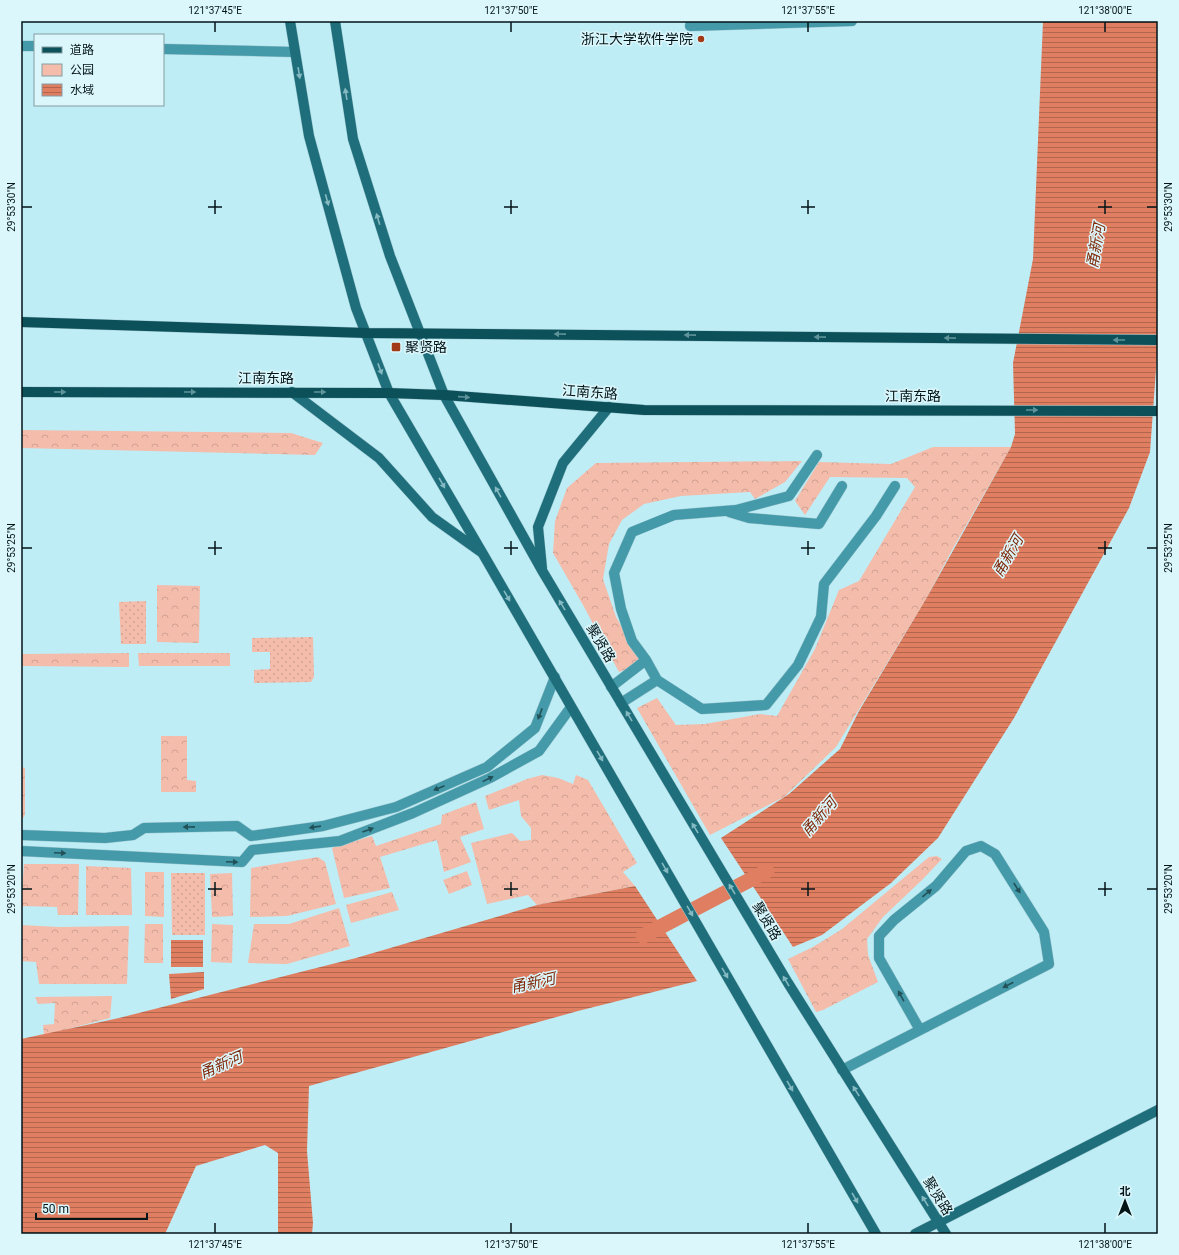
<svg xmlns="http://www.w3.org/2000/svg" width="1179" height="1255" viewBox="0 0 1179 1255" font-family="Roboto,'Noto Sans SC',sans-serif">
<style>
.green{fill:url(#green-dots)}
.forest{fill:url(#forest-crowns)}
.water{fill:url(#water-rules)}
.lines{fill:none;stroke-linecap:round;stroke-linejoin:round}
.canal{stroke:#df7e60;stroke-width:15}
.street-casing{stroke:#a1cad2;stroke-width:11}
.secondary-casing{stroke:#a1cad2;stroke-width:11}
.primary-casing{stroke:#a1cad2;stroke-width:11}
.street{stroke:#449aa9;stroke-width:10}
.secondary{stroke:#1e6f7b;stroke-width:10}
.primary{stroke:#0c5059;stroke-width:10}
.oneway{fill:#86bac2}
.oneway2{fill:#5f939a}
.oneway3{fill:#215159}
.ticks{fill:none;stroke:#041518;stroke-width:1.5}
.poi-dot{fill:#a13a17;stroke:#dbf7fc;stroke-width:1.5}
.labels{text-anchor:middle;stroke-width:3;stroke-linejoin:round;paint-order:stroke}
.poi-label{font-size:14px;fill:#041518;stroke:#dbf7fc;text-anchor:end}
.street-label{font-size:14px;fill:#041518;stroke:#dbf7fc}
.water-label{font-size:15px;font-style:italic;fill:#80290a;stroke:#dbf7fc}
.neatline{fill:none;stroke:#041518;stroke-width:1.5}
.ticks-label{font-size:10px;text-anchor:middle;fill:#041518}
</style>
<defs>
<pattern id="green-dots" width="8" height="8" patternUnits="userSpaceOnUse"><rect width="8" height="8" fill="#f4bcab"/><path d="M2 2h.1M6 6h.1" fill="none" stroke="#d0a192" stroke-width="1.8" stroke-linecap="round"/></pattern>
<pattern id="forest-crowns" width="20" height="18" patternUnits="userSpaceOnUse"><rect width="20" height="18" fill="#f4bcab"/><path d="M2 6a3 3 0 1 1 6 0M12 15a3 3 0 1 1 6 0" fill="none" stroke="#d0a192"/></pattern>
<pattern id="water-rules" width="6" height="5" patternUnits="userSpaceOnUse"><rect width="6" height="5" fill="#df7e60"/><path d="M0 2.5h6" fill="none" stroke="#b3664e"/></pattern>
</defs>
<rect width="100%" height="100%" fill="#bfedf6"/>
<path class="green" d="M 146,601 L 146,644 L 121,644 L 119,602 Z
M 313,637 L 314,677 L 311,682 L 254,683 L 254,670 L 270,669 L 270,652 L 252,652 L 252,638 Z
M 171,873 L 205,873 L 205,935 L 172,935 Z"/>
<path class="forest" d="M 21,430 L 291,433 L 323,443 L 315,455 L 21,448 Z
M 933,447 L 1011,447 L 952,550 L 926,599 L 836,747 L 784,797 L 710,835 L 637,708 L 657,698 L 676,725 L 705,724 L 760,714 L 777,716 L 815,649 L 839,590 L 859,581 L 915,487 L 907,478 L 830,477 L 805,515 L 795,501 L 819,462 L 891,464 Z
M 802,461 L 785,482 L 755,499 L 750,492 L 681,496 L 644,504 L 622,520 L 609,544 L 603,579 L 616,617 L 642,663 L 619,672 L 583,605 L 553,553 L 555,521 L 567,488 L 596,463 Z
M 157,585 L 200,586 L 199,643 L 157,642 Z
M 129,653 L 129,667 L 21,666 L 21,654 Z
M 138,653 L 230,653 L 230,666 L 139,666 Z
M 161,736 L 187,736 L 187,780 L 196,781 L 196,792 L 161,792 Z
M 21,767 L 25,768 L 25,815 L 21,821 Z
M 542,775 L 558,778 L 573,784 L 576,775 L 588,780 L 637,863 L 623,872 L 635,886 L 537,905 L 528,895 L 487,904 L 471,843 L 512,833 L 520,841 L 531,840 L 531,828 L 521,816 L 519,800 L 489,810 L 485,796 L 527,779 Z
M 476,802 L 484,829 L 460,837 L 471,862 L 444,872 L 437,840 L 380,857 L 390,888 L 344,898 L 332,848 L 372,836 L 376,846 L 441,824 L 442,815 Z
M 937,856 L 942,859 L 923,879 L 883,917 L 867,939 L 868,955 L 878,982 L 823,1010 L 816,1012 L 788,959 L 813,947 L 842,929 L 929,857 Z
M 318,857 L 325,862 L 336,904 L 287,916 L 250,917 L 251,868 Z
M 24,864 L 79,864 L 78,915 L 58,915 L 57,907 L 21,906 Z
M 86,866 L 131,868 L 132,915 L 86,915 Z
M 467,871 L 472,885 L 449,894 L 443,880 Z
M 145,872 L 164,872 L 164,917 L 145,916 Z
M 232,873 L 233,916 L 212,917 L 210,874 Z
M 392,892 L 399,910 L 351,923 L 346,905 Z
M 339,908 L 350,946 L 287,964 L 248,963 L 254,924 L 289,924 Z
M 145,924 L 163,924 L 163,963 L 144,963 Z
M 212,924 L 233,925 L 232,963 L 211,962 Z
M 21,925 L 59,927 L 129,926 L 127,984 L 39,984 L 36,962 L 21,961 Z
M 112,996 L 110,1018 L 44,1035 L 43,1025 L 54,1024 L 55,1003 L 38,1004 L 35,997 Z"/>
<path class="water" d="M 1043,21 L 1158,21 L 1158,342 L 1150,452 L 1129,508 L 1014,718 L 938,838 L 891,883 L 822,935 L 793,947 L 721,838 L 789,794 L 840,749 L 859,711 L 926,599 L 1011,447 L 1015,434 L 1013,363 L 1033,259 Z
M 635,886 L 697,981 L 578,1011 L 309,1086 L 307,1151 L 313,1223 L 312,1234 L 278,1234 L 278,1153 L 265,1145 L 196,1166 L 165,1234 L 21,1234 L 21,1039 L 119,1018 L 356,958 L 537,905 Z
M 171,940 L 203,940 L 203,967 L 171,967 Z
M 204,972 L 204,989 L 171,999 L 169,974 Z"/>
<g class="lines">
<path class="canal" d="M 643,936 L 767,871"/>
<defs>
<path id="street" d="M 691,21 L 690,26 L 852,21
M 21,46 L 35,46
M 163,49 L 295,52
M 817,455 L 789,496 L 736,510 L 674,515 L 632,532 L 614,573 L 621,609 L 632,641 L 646,660 L 657,680 L 702,709 L 766,705 L 798,665 L 821,617 L 824,584 L 876,516 L 895,486
M 729,512 L 749,518 L 819,524 L 842,486
M 611,687 L 646,660
M 621,703 L 657,680
M 21,835 L 105,838 L 133,835 L 144,828 L 237,826 L 251,836 L 323,826 L 396,807 L 487,767 L 535,728 L 555,677
M 21,851 L 242,862 L 252,850 L 340,841 L 413,813 L 490,778 L 539,751 L 571,707
M 842,1070 L 1049,964 L 1044,932 L 995,854 L 981,846 L 966,851 L 936,886 L 894,920 L 879,936 L 879,958 L 920,1030"/>
<path id="secondary" d="M 290,21 L 309,136 L 356,308 L 389,393 L 483,554 L 876,1234
M 335,21 L 353,139 L 390,256 L 444,395 L 543,572 L 788,983 L 946,1234
M 292,392 L 379,458 L 432,517 L 481,552
M 542,568 L 538,527 L 563,463 L 609,407
M 915,1234 L 1158,1110"/>
<path id="primary" d="M 21,322 L 367,333 L 1158,340
M 21,392 L 389,393 L 444,395 L 644,410 L 1158,411"/>
</defs>
<use href="#street" class="street-casing"/>
<use href="#secondary" class="secondary-casing"/>
<use href="#primary" class="primary-casing"/>
<use href="#street" class="street"/>
<use href="#secondary" class="secondary"/>
<use href="#primary" class="primary"/>
</g>
<defs><path id="oneway-solid" d="M-6-.8H1V-3.2L6.5 0L1 3.2V.8H-6Z"/></defs>
<g class="oneway">
<use href="#oneway-solid" transform="translate(299 73) rotate(81)"/>
<use href="#oneway-solid" transform="translate(346 94) rotate(-99)"/>
<use href="#oneway-solid" transform="translate(327 200) rotate(75)"/>
<use href="#oneway-solid" transform="translate(378 219) rotate(-107)"/>
<use href="#oneway-solid" transform="translate(380 369) rotate(70)"/>
<use href="#oneway-solid" transform="translate(442 483) rotate(60)"/>
<use href="#oneway-solid" transform="translate(498 492) rotate(-119)"/>
<use href="#oneway-solid" transform="translate(507 596) rotate(60)"/>
<use href="#oneway-solid" transform="translate(562 605) rotate(-121)"/>
<use href="#oneway-solid" transform="translate(629 716) rotate(-121)"/>
<use href="#oneway-solid" transform="translate(600 756) rotate(60)"/>
<use href="#oneway-solid" transform="translate(695 828) rotate(-121)"/>
<use href="#oneway-solid" transform="translate(665 868) rotate(60)"/>
<use href="#oneway-solid" transform="translate(732 889) rotate(-121)"/>
<use href="#oneway-solid" transform="translate(690 911) rotate(60)"/>
<use href="#oneway-solid" transform="translate(725 973) rotate(60)"/>
<use href="#oneway-solid" transform="translate(786 981) rotate(-121)"/>
<use href="#oneway-solid" transform="translate(790 1086) rotate(60)"/>
<use href="#oneway-solid" transform="translate(856 1091) rotate(-122)"/>
<use href="#oneway-solid" transform="translate(855 1198) rotate(60)"/>
<use href="#oneway-solid" transform="translate(925 1201) rotate(-122)"/>
</g>
<g class="oneway2">
<use href="#oneway-solid" transform="translate(560 334) rotate(-179)"/>
<use href="#oneway-solid" transform="translate(690 335) rotate(-179)"/>
<use href="#oneway-solid" transform="translate(820 337) rotate(-179)"/>
<use href="#oneway-solid" transform="translate(950 338) rotate(-179)"/>
<use href="#oneway-solid" transform="translate(1119 340) rotate(-180)"/>
<use href="#oneway-solid" transform="translate(60 392)"/>
<use href="#oneway-solid" transform="translate(190 392)"/>
<use href="#oneway-solid" transform="translate(320 392)"/>
<use href="#oneway-solid" transform="translate(464 397) rotate(4)"/>
<use href="#oneway-solid" transform="translate(1032 410)"/>
</g>
<g class="oneway3">
<use href="#oneway-solid" transform="translate(540 714) rotate(111)"/>
<use href="#oneway-solid" transform="translate(488 779) rotate(-26)"/>
<use href="#oneway-solid" transform="translate(439 788) rotate(157)"/>
<use href="#oneway-solid" transform="translate(189 827) rotate(179)"/>
<use href="#oneway-solid" transform="translate(315 827) rotate(172)"/>
<use href="#oneway-solid" transform="translate(368 830) rotate(-20)"/>
<use href="#oneway-solid" transform="translate(60 853) rotate(3)"/>
<use href="#oneway-solid" transform="translate(232 862) rotate(3)"/>
<use href="#oneway-solid" transform="translate(1017 888) rotate(57)"/>
<use href="#oneway-solid" transform="translate(927 893) rotate(-39)"/>
<use href="#oneway-solid" transform="translate(1008 985) rotate(153)"/>
<use href="#oneway-solid" transform="translate(901 996) rotate(-119)"/>
</g>
<path class="ticks" d="M 215,22 L 215,32M 511,22 L 511,32M 808,22 L 808,32M 1105,22 L 1105,32M 215,200 L 215,214M 511,200 L 511,214M 808,200 L 808,214M 1105,200 L 1105,214M 22,207 L 32,207M 208,207 L 222,207M 504,207 L 518,207M 801,207 L 815,207M 1098,207 L 1112,207M 1147,207 L 1157,207M 215,541 L 215,555M 511,541 L 511,555M 808,541 L 808,555M 1105,541 L 1105,555M 22,548 L 32,548M 208,548 L 222,548M 504,548 L 518,548M 801,548 L 815,548M 1098,548 L 1112,548M 1147,548 L 1157,548M 215,882 L 215,896M 511,882 L 511,896M 808,882 L 808,896M 1105,882 L 1105,896M 22,889 L 32,889M 208,889 L 222,889M 504,889 L 518,889M 801,889 L 815,889M 1098,889 L 1112,889M 1147,889 L 1157,889M 215,1223 L 215,1233M 511,1223 L 511,1233M 808,1223 L 808,1233M 1105,1223 L 1105,1233"/>
<g class="poi-dot">
<circle cx="701" cy="39" r="4"/>
<rect x="391" y="342" width="10" height="10" rx="2"/>
</g>
<g class="labels">
<g class="poi-label">
<text x="693" y="44">浙江大学软件学院</text>
<text x="405" y="352" text-anchor="start">聚贤路</text>
</g>
<g class="street-label">
<text x="266" y="383">江南东路</text>
<text transform="translate(590 392) rotate(4)" y="5">江南东路</text>
<text x="913" y="401">江南东路</text>
<text transform="translate(601 643) rotate(59)" y="5">聚贤路</text>
<text transform="translate(767 921) rotate(59)" y="5">聚贤路</text>
<text transform="translate(938 1196) rotate(58)" y="5">聚贤路</text>
</g>
<g class="water-label">
<text transform="translate(1096 246) rotate(-80)" y="5">甬新河</text>
<text transform="translate(1008 556) rotate(-60)" y="5">甬新河</text>
<text transform="translate(819 817) rotate(-49)" y="5">甬新河</text>
<text transform="translate(533 983) rotate(-12)" y="5">甬新河</text>
<text transform="translate(221 1065) rotate(-23)" y="5">甬新河</text>
</g>
</g>
<rect width="1179" height="1255" fill="none" stroke="#dbf7fc" stroke-width="44"/>
<rect x="34" y="34" width="130" height="72" fill="#dbf7fc" stroke="#859da1"/>
<rect x="42" y="47" width="20" height="6" fill="#0c5059" stroke="#859da1"/>
<text x="70" y="54" font-size="12" fill="#041518">道路</text>
<rect x="42" y="64" width="20" height="12" fill="#f4bcab" stroke="#859da1"/>
<text x="70" y="74" font-size="12" fill="#041518">公园</text>
<rect x="42" y="84" width="20" height="12" fill="url(#water-rules)" stroke="#859da1"/>
<text x="70" y="94" font-size="12" fill="#041518">水域</text>
<g transform="translate(1125 1201)" stroke="#dbf7fc" stroke-width="3" paint-order="stroke">
<path d="M0-3L7 15L0 10L-7 15Z" fill="#041518"/>
<text y="-6" font-size="11" font-weight="bold" text-anchor="middle" fill="#041518">北</text>
</g>
<path d="M36 1213v6h111v-6" fill="none" stroke="#041518" stroke-width="2"/>
<text x="42" y="1213" font-size="12" fill="#041518" stroke="#dbf7fc" stroke-width="3" paint-order="stroke">50 m</text>
<rect x="22" y="22" width="1135" height="1211" class="neatline"/>
<g class="ticks-label">
<text x="215" y="14">121°37'45"E</text>
<text x="511" y="14">121°37'50"E</text>
<text x="808" y="14">121°37'55"E</text>
<text x="1105" y="14">121°38'00"E</text>
<text transform="translate(11 207) rotate(-90)" y="4">29°53'30"N</text>
<text transform="translate(1168 207) rotate(-90)" y="4">29°53'30"N</text>
<text transform="translate(11 548) rotate(-90)" y="4">29°53'25"N</text>
<text transform="translate(1168 548) rotate(-90)" y="4">29°53'25"N</text>
<text transform="translate(11 889) rotate(-90)" y="4">29°53'20"N</text>
<text transform="translate(1168 889) rotate(-90)" y="4">29°53'20"N</text>
<text x="215" y="1248">121°37'45"E</text>
<text x="511" y="1248">121°37'50"E</text>
<text x="808" y="1248">121°37'55"E</text>
<text x="1105" y="1248">121°38'00"E</text>
</g>
</svg>
